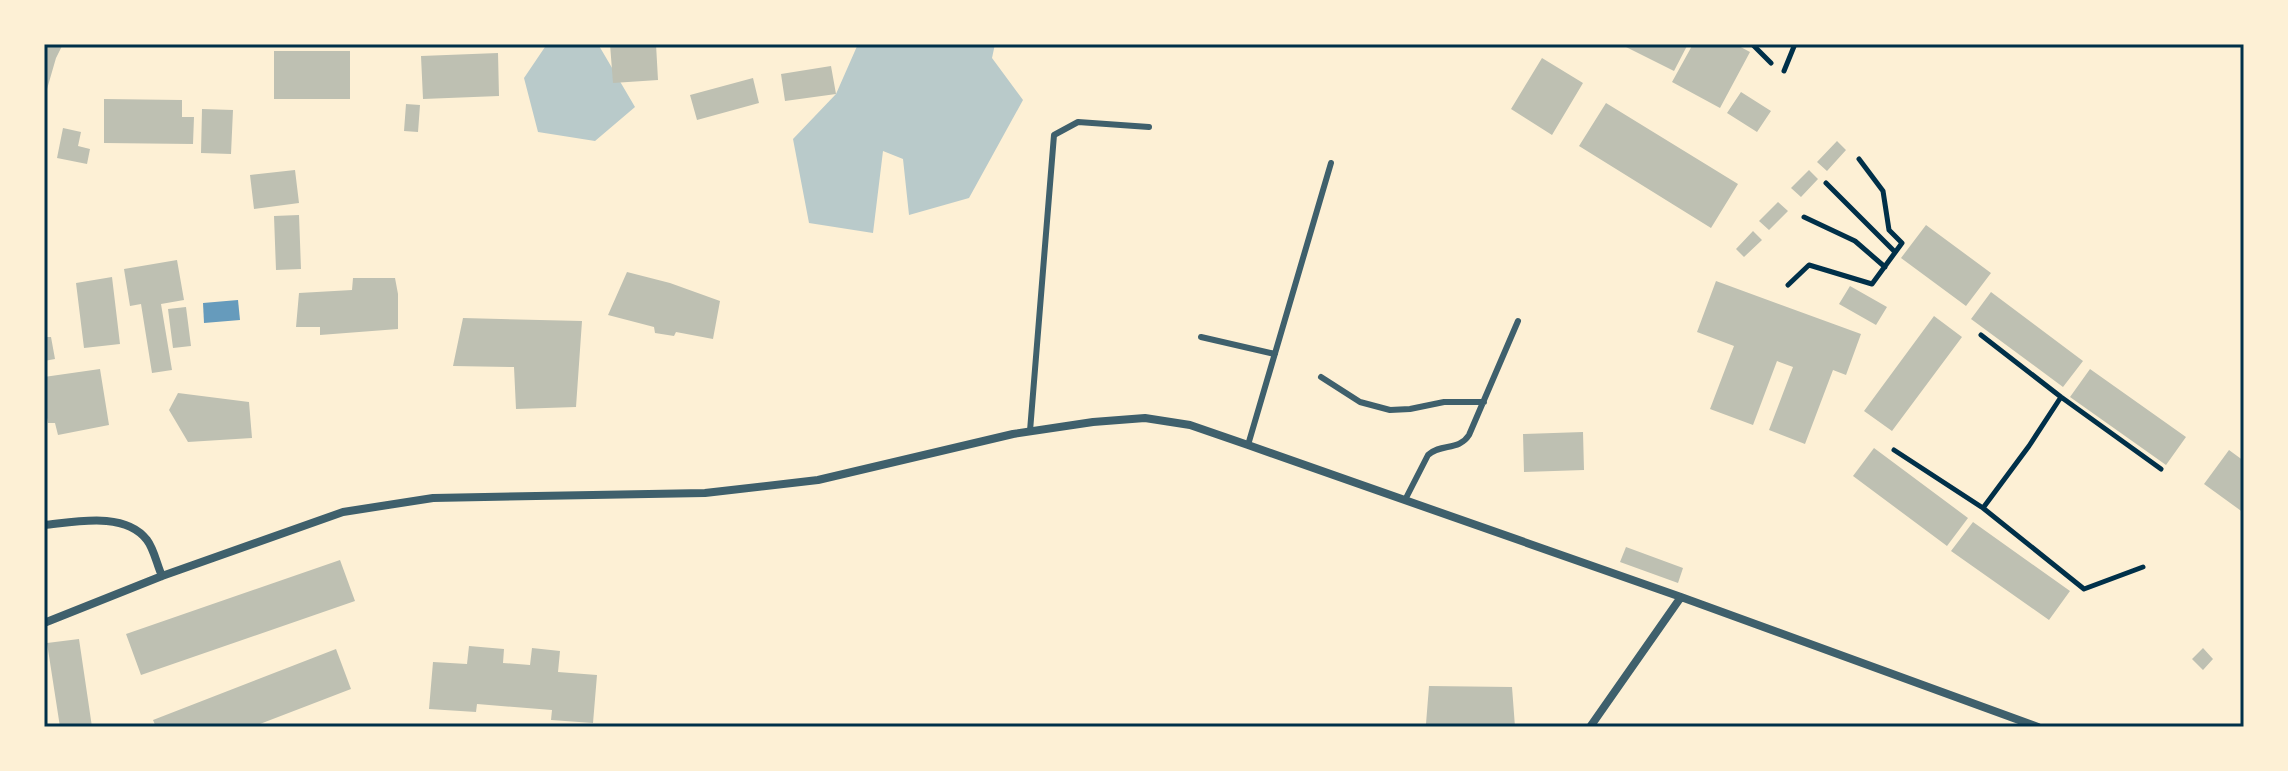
<svg xmlns="http://www.w3.org/2000/svg" width="2288" height="771" viewBox="0 0 2288 771" font-family="'Public Sans',sans-serif">
<style>
.green{fill:#b9caca}
.water{fill:#669bbc}
.building{fill:#bec0b2}
.lines{fill:none;stroke-linecap:round;stroke-linejoin:round}
.path{stroke:#003049;stroke-width:5}
.service{stroke:#3f606c;stroke-width:6}
.minor{stroke:#3f606c;stroke-width:8}
.neatline{fill:none;stroke:#003049;stroke-width:3}
</style>
<rect width="100%" height="100%" fill="#fdf0d5"/>
<path class="green" d="M 547,44 L 598,44 L 635,107 L 595,141 L 538,132 L 524,78 Z
M 858,44 L 995,44 L 992,58 L 1023,100 L 969,198 L 909,215 L 903,159 L 883,151 L 873,233 L 809,223 L 793,139 L 836,94 Z"/>
<path class="water" d="M 238,300 L 240,320 L 204,323 L 203,303 Z"/>
<path class="building" d="M 44,44 L 63,44 L 56,58 L 45,96 Z
M 610,44 L 656,44 L 658,80 L 613,83 Z
M 1620,44 L 1688,44 L 1674,71 Z
M 1693,44 L 1735,44 L 1750,52 L 1720,108 L 1672,82 Z
M 274,51 L 350,51 L 350,99 L 274,99 Z
M 498,53 L 499,96 L 423,99 L 421,56 Z
M 1542,58 L 1583,83 L 1552,135 L 1511,109 Z
M 831,66 L 836,94 L 785,101 L 781,74 Z
M 753,78 L 759,103 L 697,120 L 690,95 Z
M 1741,92 L 1771,111 L 1757,132 L 1727,113 Z
M 104,99 L 182,100 L 182,117 L 194,117 L 193,144 L 104,143 Z
M 1606,103 L 1738,184 L 1711,228 L 1579,146 Z
M 406,104 L 420,105 L 418,132 L 404,131 Z
M 202,109 L 233,110 L 231,154 L 201,153 Z
M 63,128 L 81,132 L 78,146 L 90,149 L 87,164 L 57,158 Z
M 1837,141 L 1846,150 L 1827,171 L 1817,162 Z
M 295,170 L 299,203 L 254,209 L 250,175 Z
M 1809,170 L 1818,179 L 1801,197 L 1791,188 Z
M 1778,202 L 1788,211 L 1769,230 L 1759,221 Z
M 299,215 L 301,269 L 276,270 L 274,216 Z
M 1926,225 L 1991,273 L 1966,306 L 1901,258 Z
M 1753,231 L 1762,240 L 1744,257 L 1736,249 Z
M 177,260 L 184,300 L 161,304 L 172,370 L 152,373 L 141,304 L 130,306 L 124,269 Z
M 627,272 L 670,283 L 720,301 L 713,339 L 676,332 L 674,336 L 655,333 L 654,327 L 608,315 Z
M 112,277 L 120,344 L 84,348 L 76,283 Z
M 353,278 L 395,278 L 398,294 L 398,329 L 320,335 L 320,327 L 296,327 L 299,293 L 352,290 Z
M 1716,281 L 1861,334 L 1846,375 L 1833,370 L 1805,444 L 1769,430 L 1793,367 L 1777,361 L 1753,425 L 1710,409 L 1734,346 L 1697,332 Z
M 1850,286 L 1887,307 L 1876,325 L 1839,304 Z
M 1991,292 L 2083,361 L 2063,387 L 1971,319 Z
M 186,307 L 191,346 L 173,348 L 168,309 Z
M 1934,316 L 1962,337 L 1892,431 L 1864,411 Z
M 463,318 L 582,321 L 576,407 L 516,409 L 514,367 L 453,366 Z
M 44,337 L 51,337 L 55,359 L 44,361 Z
M 100,369 L 109,425 L 58,435 L 55,423 L 48,423 L 44,402 L 44,377 Z
M 2090,369 L 2186,437 L 2166,465 L 2070,397 Z
M 178,393 L 249,402 L 252,438 L 188,442 L 169,410 Z
M 1583,432 L 1584,470 L 1524,472 L 1523,434 Z
M 1874,448 L 1968,518 L 1947,546 L 1853,476 Z
M 2229,450 L 2244,461 L 2244,513 L 2204,484 Z
M 1973,522 L 2070,591 L 2049,620 L 1951,551 Z
M 1626,547 L 1683,568 L 1678,583 L 1620,562 Z
M 340,560 L 355,601 L 141,675 L 126,634 Z
M 79,639 L 92,727 L 60,727 L 47,643 Z
M 469,646 L 504,649 L 503,663 L 530,665 L 532,648 L 560,651 L 558,672 L 597,675 L 593,723 L 551,720 L 552,710 L 477,704 L 476,712 L 429,709 L 433,662 L 467,664 Z
M 2203,648 L 2213,659 L 2203,670 L 2192,659 Z
M 336,649 L 351,689 L 252,727 L 156,727 L 153,720 Z
M 1429,686 L 1512,687 L 1515,727 L 1426,724 Z"/>
<g class="lines">
<path class="path" d="M 1752,44 L 1771,63
M 1784,71 L 1795,44
M 1826,183 L 1895,252
M 1804,217 L 1855,241 L 1885,267
M 1788,285 L 1809,265 L 1872,284 L 1902,243 L 1889,230 L 1883,191 L 1859,159
M 1981,335 L 2061,397 L 2161,469
M 1894,450 L 1983,508 L 2084,589 L 2143,567
M 1983,508 L 2029,446 L 2061,397"/>
<path class="service" d="M 1201,337 L 1275,354
M 1321,377 L 1360,402 L 1390,410 L 1410,409 L 1444,402 L 1484,402
M 1030,431 L 1054,135 L 1078,122 L 1149,127
M 1248,445 L 1331,163
M 1405,500 L 1428,455 C 1441,443 1459,451 1469,435 L 1518,321"/>
<path class="minor" d="M 44,525 C 75,522 125,511 147,540 C 154,549 157,565 162,576
M 44,623 L 162,576 L 343,512 L 433,498 L 705,493 L 818,480 L 1013,434 L 1093,422 L 1145,418 L 1190,425 L 1248,445 L 1681,597 L 2038,727
M 1590,727 L 1681,597"/>
</g>
<rect width="2288" height="771" fill="none" stroke="#fdf0d5" stroke-width="92"/>
<rect x="46" y="46" width="2196" height="679" class="neatline"/>
</svg>
